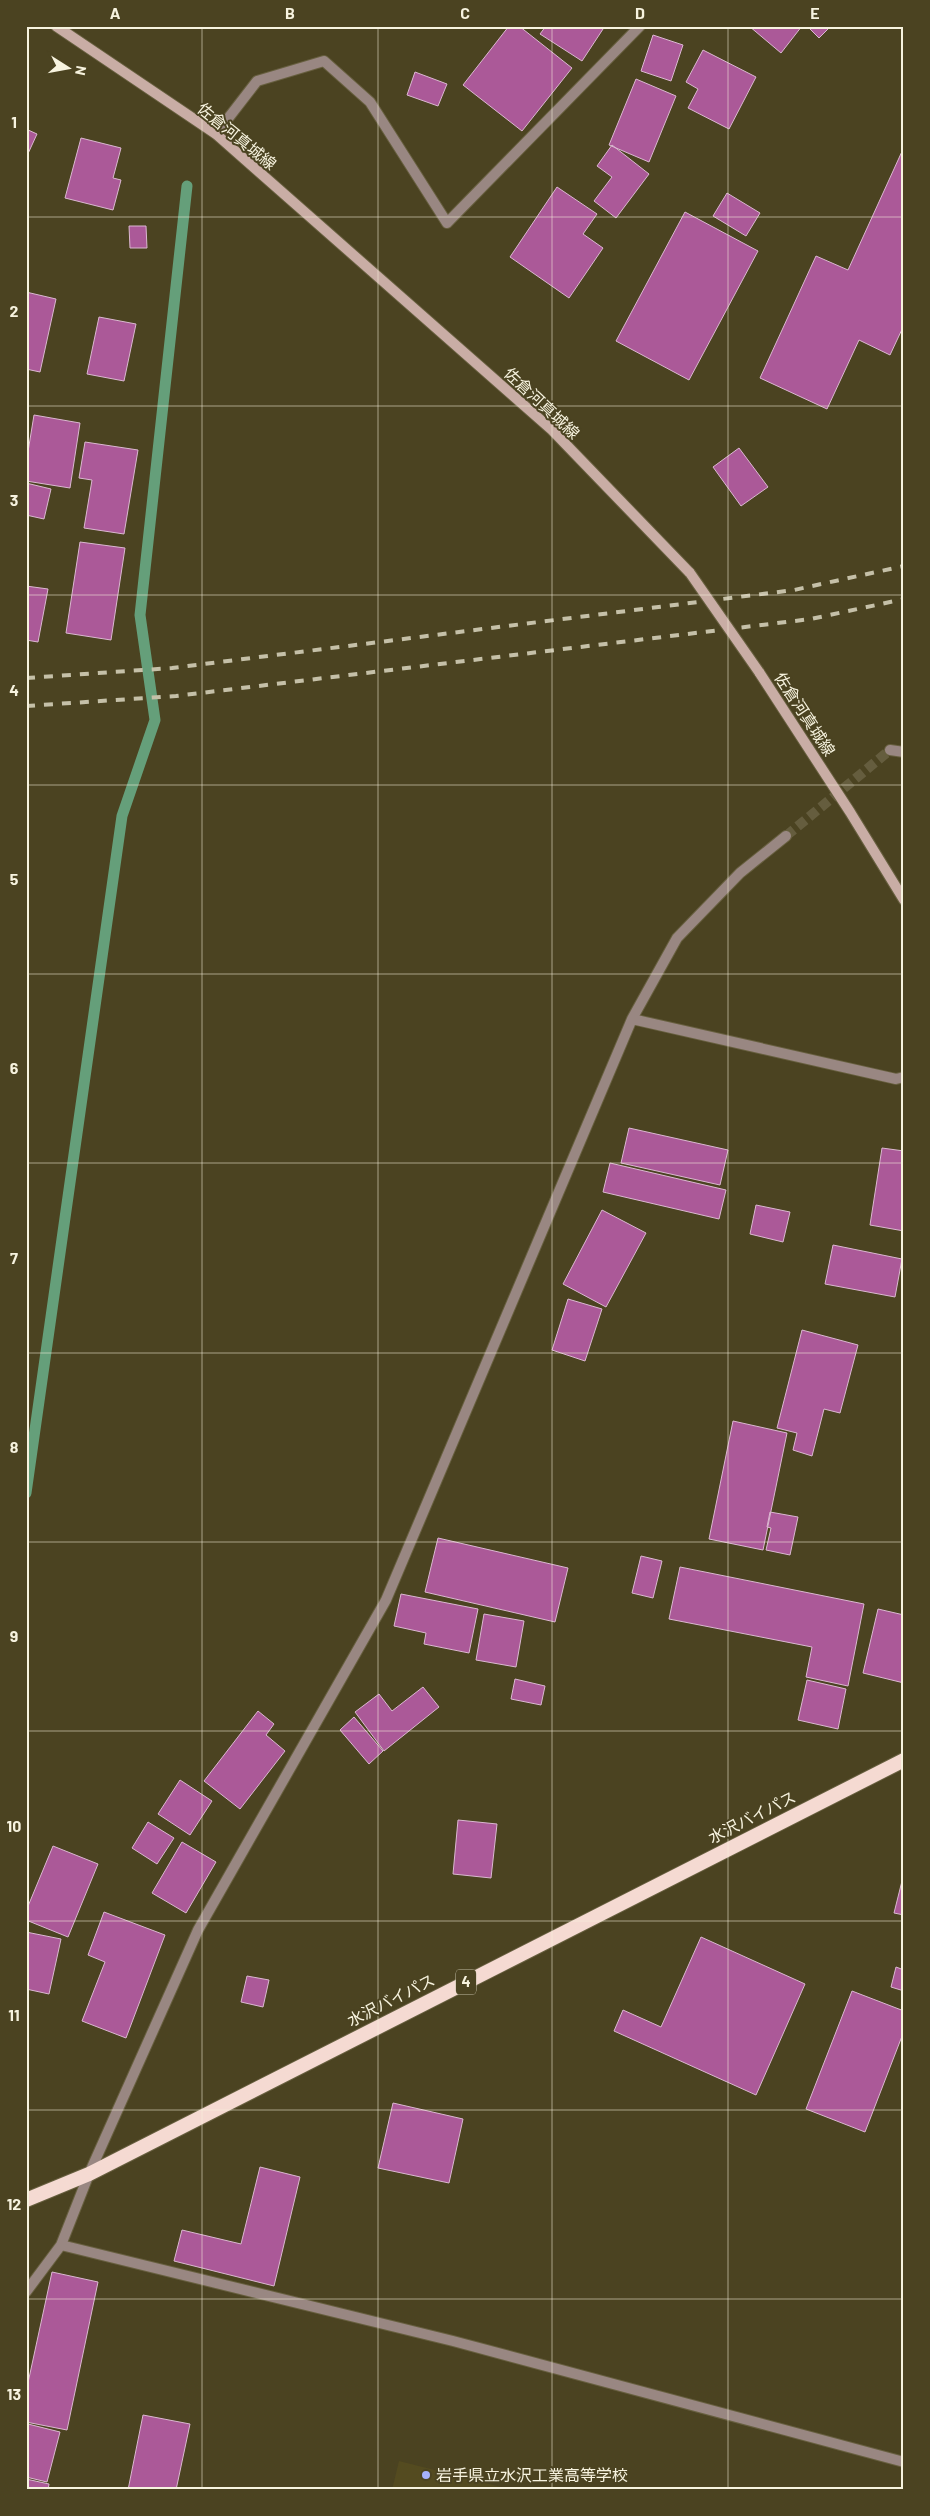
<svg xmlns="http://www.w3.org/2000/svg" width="930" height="2516" viewBox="0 0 930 2516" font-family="Barlow,'Noto Sans JP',sans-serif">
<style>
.built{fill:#544b20}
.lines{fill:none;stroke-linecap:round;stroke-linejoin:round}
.stream{stroke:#659f7a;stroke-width:11}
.building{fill:#ab5998;stroke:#dbb8d1}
.minor-tunnel{stroke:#655d3e;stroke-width:10;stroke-dasharray:10 5;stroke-linecap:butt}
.minor-casing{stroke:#675f3f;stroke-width:12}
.secondary-casing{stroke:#675f3f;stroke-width:12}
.trunk-casing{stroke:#675f3f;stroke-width:16}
.minor{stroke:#998782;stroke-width:10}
.secondary{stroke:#c9ada5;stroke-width:10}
.trunk{stroke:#f5dad2;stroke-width:14}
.rail{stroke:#c5c0a8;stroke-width:4;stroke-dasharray:9 9;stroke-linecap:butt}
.secondary-bridge-casing{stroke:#675f3f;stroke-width:12;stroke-linecap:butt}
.secondary-bridge{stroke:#c9ada5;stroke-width:10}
.grid{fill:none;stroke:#f7f3df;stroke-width:1;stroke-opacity:0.55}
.poi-dot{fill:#a5b1fc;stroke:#4b4321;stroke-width:2}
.labels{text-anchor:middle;stroke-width:4;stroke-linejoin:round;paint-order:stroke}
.shield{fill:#4b4321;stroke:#c3bea6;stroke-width:1}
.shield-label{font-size:15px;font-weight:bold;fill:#f7f3df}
.street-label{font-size:16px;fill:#f7f3df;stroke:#4b4321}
.poi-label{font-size:16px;fill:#f7f3df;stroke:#4b4321;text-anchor:start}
.neatline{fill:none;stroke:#f7f3df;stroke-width:2}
.grid-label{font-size:16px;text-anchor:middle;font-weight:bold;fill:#f7f3df}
</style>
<rect width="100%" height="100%" fill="#4b4321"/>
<path class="built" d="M 399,2461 L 513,2490 L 392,2490 Z"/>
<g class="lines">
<path class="stream" d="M 26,1493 L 122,816 L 155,720 L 140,615 L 187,186"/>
</g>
<path class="building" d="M 509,26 L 519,26 L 572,68 L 522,131 L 463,85 Z
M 546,26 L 605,26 L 582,61 L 540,34 Z
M 749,26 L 802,26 L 781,53 Z
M 807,26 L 831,26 L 819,38 Z
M 653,35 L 683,45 L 671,81 L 641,71 Z
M 703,50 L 756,77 L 729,129 L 688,108 L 698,89 L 686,82 Z
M 415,72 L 447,84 L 438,106 L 407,95 Z
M 636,79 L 676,96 L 649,162 L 609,145 Z
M 26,129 L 37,134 L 26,158 Z
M 81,138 L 121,148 L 113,178 L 121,180 L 113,210 L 65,198 Z
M 612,145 L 649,174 L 616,218 L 594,201 L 612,177 L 597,166 Z
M 904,147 L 904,325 L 890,355 L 859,340 L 827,409 L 760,378 L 816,256 L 848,270 Z
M 557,187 L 597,214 L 583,234 L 603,248 L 569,298 L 510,257 Z
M 727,193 L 760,213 L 746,236 L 713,216 Z
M 685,212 L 758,251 L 689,380 L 616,341 Z
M 129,226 L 146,226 L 147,248 L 130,248 Z
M 26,292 L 56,299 L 40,372 L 26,369 Z
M 99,317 L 136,324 L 124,381 L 87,374 Z
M 34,415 L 80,423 L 70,488 L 26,481 L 26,464 Z
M 85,442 L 138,450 L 124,534 L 84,528 L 92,480 L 79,478 Z
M 739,448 L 768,487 L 741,506 L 713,467 Z
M 26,483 L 51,489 L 44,519 L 26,515 Z
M 80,542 L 125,548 L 111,640 L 66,633 Z
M 26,586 L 48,589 L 38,642 L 26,640 Z
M 629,1128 L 728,1150 L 720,1185 L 621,1163 Z
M 882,1148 L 904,1151 L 904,1231 L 870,1225 Z
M 610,1163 L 726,1190 L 719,1219 L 603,1192 Z
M 756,1205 L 790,1212 L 783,1242 L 750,1234 Z
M 602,1210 L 646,1233 L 606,1307 L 563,1284 Z
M 833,1245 L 902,1259 L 895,1297 L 825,1284 Z
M 568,1299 L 602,1309 L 585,1361 L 552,1350 Z
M 802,1330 L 858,1345 L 840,1413 L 824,1409 L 812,1456 L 793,1450 L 797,1433 L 777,1428 Z
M 733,1421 L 787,1433 L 763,1550 L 709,1539 Z
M 770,1512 L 798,1517 L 790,1555 L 766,1550 L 771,1528 L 767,1527 Z
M 438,1538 L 568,1568 L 555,1622 L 425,1592 Z
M 641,1556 L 662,1561 L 653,1598 L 632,1593 Z
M 680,1567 L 864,1604 L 848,1686 L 806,1677 L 812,1647 L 669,1619 Z
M 401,1594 L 478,1609 L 469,1653 L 424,1644 L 426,1633 L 394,1626 Z
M 878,1609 L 904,1615 L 904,1683 L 863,1673 Z
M 484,1614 L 524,1621 L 516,1667 L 476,1660 Z
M 515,1679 L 545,1686 L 541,1705 L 511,1699 Z
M 807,1680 L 846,1689 L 838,1729 L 798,1720 Z
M 423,1687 L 439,1707 L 384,1751 L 355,1712 L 379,1694 L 392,1711 Z
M 258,1711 L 274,1724 L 266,1735 L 285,1751 L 240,1809 L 204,1781 Z
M 354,1717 L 383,1751 L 369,1764 L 340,1730 Z
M 180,1780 L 212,1801 L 190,1835 L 158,1814 Z
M 458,1820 L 497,1824 L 491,1878 L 453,1874 Z
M 148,1822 L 174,1838 L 157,1864 L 132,1848 Z
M 182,1842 L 216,1862 L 186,1913 L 152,1893 Z
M 53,1846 L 98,1864 L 68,1937 L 26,1920 L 26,1911 Z
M 904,1873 L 904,1915 L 894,1913 Z
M 104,1912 L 165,1935 L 126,2038 L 82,2021 L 105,1962 L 88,1955 Z
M 26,1932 L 61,1939 L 49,1994 L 26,1989 Z
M 701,1937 L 805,1984 L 756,2095 L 614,2031 L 623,2010 L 661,2027 Z
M 896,1967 L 904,1970 L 904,1991 L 891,1987 Z
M 247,1976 L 269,1980 L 263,2007 L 241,2002 Z
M 852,1991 L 904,2011 L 904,2031 L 865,2132 L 806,2109 Z
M 393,2103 L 463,2119 L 449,2183 L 378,2168 Z
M 260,2167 L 300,2177 L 274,2286 L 174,2261 L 182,2230 L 241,2244 Z
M 52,2272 L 98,2282 L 67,2430 L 26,2422 L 26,2392 Z
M 143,2415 L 190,2424 L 176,2490 L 128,2490 Z
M 28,2424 L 60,2432 L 47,2482 L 26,2477 Z
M 26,2479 L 49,2484 L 48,2490 L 26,2490 Z"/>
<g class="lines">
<path class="minor-tunnel" d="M 786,836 L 890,750"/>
<defs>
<path id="minor" d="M 216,134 L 257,81 L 324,61 L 370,102 L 447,223 L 640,26
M 890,750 L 904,752
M 632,1019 L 677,938 L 740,873 L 786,836
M 61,2245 L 453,2341 L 904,2462
M 26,2292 L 61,2245 L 89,2174 L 198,1930 L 386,1600 L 632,1019 L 896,1079 L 904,1077"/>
<path id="secondary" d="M 56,26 L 216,134 L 552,430 L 690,573
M 759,672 L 850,812 L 904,900"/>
<path id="trunk" d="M 26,2200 L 89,2174 L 904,1760"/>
</defs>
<use href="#minor" class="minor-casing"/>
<use href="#secondary" class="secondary-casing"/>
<use href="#trunk" class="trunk-casing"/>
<use href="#minor" class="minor"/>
<use href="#secondary" class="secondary"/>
<use href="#trunk" class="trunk"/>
<path class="rail" d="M 26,678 L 172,668 L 794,590 L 904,566
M 26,706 L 176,696 L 811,619 L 904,599"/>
<defs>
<path id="secondary-bridge" d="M 690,573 L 759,672"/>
</defs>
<use href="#secondary-bridge" class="secondary-bridge-casing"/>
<use href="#secondary-bridge" class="secondary-bridge"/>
</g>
<path class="grid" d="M 202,26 L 202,2490M 378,26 L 378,2490M 552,26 L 552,2490M 728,26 L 728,2490M 26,217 L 904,217M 26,406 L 904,406M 26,595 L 904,595M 26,785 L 904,785M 26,974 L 904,974M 26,1163 L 904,1163M 26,1353 L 904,1353M 26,1542 L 904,1542M 26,1731 L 904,1731M 26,1921 L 904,1921M 26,2110 L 904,2110M 26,2299 L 904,2299"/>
<circle class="poi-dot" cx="426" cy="2475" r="5"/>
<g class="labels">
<rect class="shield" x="456" y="1969.5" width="20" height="25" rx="4"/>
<g class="shield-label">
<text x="466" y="1987">4</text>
</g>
<g class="street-label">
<text transform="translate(237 136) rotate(39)" y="6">佐倉河真城線</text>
<text transform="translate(542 403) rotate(43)" y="6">佐倉河真城線</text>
<text transform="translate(805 714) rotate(57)" y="6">佐倉河真城線</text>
<text transform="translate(752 1817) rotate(-27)" y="6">水沢バイパス</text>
<text transform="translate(391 2000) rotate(-27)" y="6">水沢バイパス</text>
</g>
<g class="poi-label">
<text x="436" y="2481">岩手県立水沢工業高等学校</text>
</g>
</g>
<rect width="930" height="2516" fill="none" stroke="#4b4321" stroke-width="55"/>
<g transform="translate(68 68) rotate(101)" stroke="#4b4321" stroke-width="4" paint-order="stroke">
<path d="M0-4L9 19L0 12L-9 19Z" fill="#f7f3df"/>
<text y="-8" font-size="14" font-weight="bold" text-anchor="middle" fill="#f7f3df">N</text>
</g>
<rect x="28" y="28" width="874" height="2460" class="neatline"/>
<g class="grid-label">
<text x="115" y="19">A</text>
<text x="290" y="19">B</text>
<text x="465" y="19">C</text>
<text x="640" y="19">D</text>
<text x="815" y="19">E</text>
<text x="14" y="128">1</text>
<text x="14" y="317">2</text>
<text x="14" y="506">3</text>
<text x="14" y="696">4</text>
<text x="14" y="885">5</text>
<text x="14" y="1074">6</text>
<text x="14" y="1264">7</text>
<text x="14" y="1453">8</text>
<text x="14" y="1642">9</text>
<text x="14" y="1832">10</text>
<text x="14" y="2021">11</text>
<text x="14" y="2210">12</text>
<text x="14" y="2400">13</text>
</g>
</svg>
